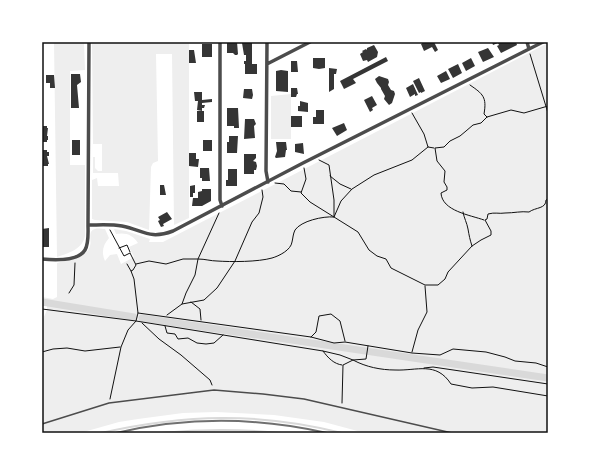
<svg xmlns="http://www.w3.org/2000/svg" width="590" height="475" viewBox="0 0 590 475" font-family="'DM Sans',sans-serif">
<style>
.green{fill:#eee}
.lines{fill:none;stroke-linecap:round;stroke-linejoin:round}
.stream{stroke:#d9d9d9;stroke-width:2}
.canal{stroke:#d9d9d9;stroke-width:7}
.building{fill:#353535}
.path{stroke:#111;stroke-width:1}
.service{stroke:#4c4c4c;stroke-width:1.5}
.minor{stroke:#4c4c4c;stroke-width:3.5}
.rail{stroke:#707070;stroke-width:2}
.neatline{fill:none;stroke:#111;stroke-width:1.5}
</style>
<rect width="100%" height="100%" fill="#fff"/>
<path class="green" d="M 54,42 L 84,43 L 85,70 L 70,71 L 70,165 L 85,165 L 85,236 C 82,250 68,253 57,257 Z
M 92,42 L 189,42 L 189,218 L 174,225 L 172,54 L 156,54 L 158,161 L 153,163 L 151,167 L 149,230 L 127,222 L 95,220 L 92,219 L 92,180 L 97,178 L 98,186 L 119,186 L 118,173 L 93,173 L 93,157 L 95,157 L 95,168 L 98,171 L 102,171 L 102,144 L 93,144 Z
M 548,43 L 548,433 L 365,433 L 324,422 L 274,415 L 216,412 L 183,413 L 138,419 L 119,422 L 80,433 L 42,433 L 42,321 L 47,310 L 47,306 L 42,306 L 42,297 L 53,299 L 57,297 L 57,263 L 82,256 C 85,254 89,250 90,246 C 92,241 87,231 95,229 C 98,228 102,229 105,229 L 109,238 C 103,245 101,252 105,261 L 110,255 L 117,254 L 121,264 L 134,257 L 129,247 L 138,243 C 133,235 126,232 116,234 L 114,229 L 126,231 L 150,239 L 149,242 L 163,242 Z
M 291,94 L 291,139 L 271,139 L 271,96 Z"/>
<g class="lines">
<path class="stream" d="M 101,433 C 185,414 259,412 342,433
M 161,433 C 202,429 241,429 282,433"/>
<path class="canal" d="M 42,302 L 134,317
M 142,318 L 548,378"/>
</g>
<path class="building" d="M 227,42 L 237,42 L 238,54 L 237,55 L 235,55 L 233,53 L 227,53 Z
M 424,42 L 434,42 L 438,50 L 435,52 L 432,47 L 424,51 L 421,44 Z
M 492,42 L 516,42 L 517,45 L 501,53 L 497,46 L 499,45 L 498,43 L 493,45 Z
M 242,43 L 252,43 L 252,64 L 257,64 L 257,74 L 245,74 L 245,64 L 244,64 L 244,61 L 246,61 L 246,55 L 244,55 Z
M 202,44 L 212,44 L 212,57 L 202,57 Z
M 374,45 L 378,52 L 377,57 L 368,62 L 367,60 L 363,61 L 360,54 L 363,52 L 362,51 L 366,49 L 367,50 L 367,48 Z
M 488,48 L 494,57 L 483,62 L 478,52 Z
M 189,50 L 194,50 L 196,63 L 189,63 Z
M 386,57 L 388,61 L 353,79 L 356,83 L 344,89 L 340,81 Z
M 313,58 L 325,58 L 325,68 L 319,69 L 313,68 Z
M 471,58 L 475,66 L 466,71 L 462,63 Z
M 291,61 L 297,61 L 298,72 L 291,72 Z
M 458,64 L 462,73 L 453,78 L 448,69 Z
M 329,68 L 337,69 L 336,74 L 334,74 L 334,89 L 329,92 Z
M 281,70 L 288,71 L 288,92 L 276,91 L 276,71 Z
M 446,71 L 450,79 L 441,83 L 437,76 Z
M 71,74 L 80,74 L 81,82 L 77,85 L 79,108 L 71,108 Z
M 46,75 L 54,75 L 55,88 L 50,88 L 50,83 L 46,83 Z
M 379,76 L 388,79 L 389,82 L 388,85 L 391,90 L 394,91 L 395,94 L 392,103 L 389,105 L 384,99 L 385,96 L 381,89 L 381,88 L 377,83 L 375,79 Z
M 419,78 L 425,91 L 421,93 L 421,92 L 419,93 L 413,81 Z
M 413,84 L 418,95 L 415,96 L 415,94 L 410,97 L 406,88 Z
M 291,88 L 297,88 L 298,94 L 297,94 L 296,97 L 291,97 Z
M 244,89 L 252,89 L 253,95 L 252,99 L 243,98 Z
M 194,92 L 202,92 L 202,100 L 212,99 L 212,102 L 202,103 L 202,105 L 205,105 L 204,108 L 202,108 L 202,111 L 197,110 L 198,101 L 195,101 Z
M 372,96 L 377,105 L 372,108 L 373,110 L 370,112 L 364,100 Z
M 300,101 L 308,103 L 308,112 L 298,111 L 298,106 L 300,106 Z
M 227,108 L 238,108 L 239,128 L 234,128 L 234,126 L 227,126 Z
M 316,110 L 324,110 L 324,124 L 313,124 L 313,117 L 316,117 Z
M 197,111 L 204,111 L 204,122 L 197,122 Z
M 291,116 L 302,116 L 302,127 L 291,127 Z
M 245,119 L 254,119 L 256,124 L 254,126 L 255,138 L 244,139 Z
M 344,123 L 347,130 L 337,136 L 332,128 Z
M 42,126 L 47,126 L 47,128 L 48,128 L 47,136 L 48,136 L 48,140 L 47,140 L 47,142 L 42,142 Z
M 229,136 L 238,136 L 237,153 L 227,153 L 227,142 L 229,142 Z
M 72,140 L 80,140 L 80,155 L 72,155 Z
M 203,140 L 212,140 L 212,151 L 203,151 Z
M 276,142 L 286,142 L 287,150 L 286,150 L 285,157 L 276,158 L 275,157 L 277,151 Z
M 303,143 L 304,154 L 295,152 L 295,144 Z
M 42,150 L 47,150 L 47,152 L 49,152 L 49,156 L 47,156 L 49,164 L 48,164 L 48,166 L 42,166 Z
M 189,153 L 196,153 L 196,159 L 199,159 L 198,167 L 189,166 Z
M 244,154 L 256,154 L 256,158 L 253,161 L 256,162 L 257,166 L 256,170 L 254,170 L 254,174 L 244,174 Z
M 200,168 L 209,168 L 210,181 L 202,181 L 202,178 L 200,178 Z
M 228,169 L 237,169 L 237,186 L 226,186 L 226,180 L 228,180 Z
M 160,185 L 164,185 L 166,195 L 160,195 Z
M 195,185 L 195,193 L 193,193 L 193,197 L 190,197 L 190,186 Z
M 202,189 L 211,189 L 211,201 L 202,206 L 192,206 L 193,198 L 198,198 L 198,192 L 202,191 Z
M 167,212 L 172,219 L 163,224 L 164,226 L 161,227 L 158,221 L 160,220 L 158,217 Z
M 49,228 L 49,247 L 42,247 L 42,229 Z"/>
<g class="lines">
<path class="path" d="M 530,54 L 548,113
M 470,85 C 483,94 487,97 484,114 L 487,117
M 412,113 L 424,134 L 428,147 L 434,148
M 319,160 L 329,165 L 334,200 L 334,217
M 304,168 L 306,179 L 301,193 L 310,202 L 358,232 L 369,250 L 377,256 L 386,259 L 391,268 L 425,285 L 438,285 L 445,279 L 448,272 L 472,246 L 481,240 L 491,235 L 491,231 L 485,220 L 487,219 L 488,214 C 495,212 499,214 505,213 C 514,213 521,211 529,212 C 536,207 546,209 546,200 L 548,199
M 330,176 L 340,184 L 351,189
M 275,183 L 284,184 L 291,191 L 301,192
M 463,212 C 464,218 467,223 468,229 C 469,235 470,240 472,246
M 484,220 C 470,215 442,211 441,193 L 447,190 L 447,187 L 444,182 L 445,171 L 437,161 L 435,148 L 444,147 L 450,141 L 460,136 L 466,131 L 473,125 L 481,123 L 487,117 L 511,110 L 524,113 L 548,106
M 119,248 L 127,245 L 130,252
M 127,264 L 131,271
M 136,264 L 149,261 L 166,264 L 183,259 L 198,259 L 219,213
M 69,293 L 74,285 L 75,263
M 191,302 L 200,309 L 201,320
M 182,304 L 186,293 L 195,275 L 198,259 C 205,259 211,261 217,261 C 231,262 258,262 272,258 C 279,256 291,250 292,242 C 293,238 293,234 295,230 C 301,221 323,216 334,217 L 341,201 L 352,189 L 374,175 L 412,160 L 428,147
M 42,309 L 136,321 L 323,351 L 340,355 L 353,360 L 366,359 L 368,346
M 138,313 L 311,337 L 334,343 L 345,342 L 412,353 L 440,355 L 453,349 L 486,352 L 505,357 L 515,361 L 536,363 L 548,367
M 167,315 L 182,304 L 204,300 L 217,288 L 235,261 L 252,222 L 259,213 L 263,197 L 262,190
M 142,323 L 159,339 L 181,355 L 210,380 L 212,385
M 165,326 L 167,333 L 175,334 L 178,339 L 188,338 L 197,343 L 206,344 L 214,343 L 223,335
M 311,337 L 316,332 L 319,316 L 331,314 L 340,321 L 345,341
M 323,351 C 328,358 334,364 342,365
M 42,352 L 53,349 L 67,348 L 85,351 L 120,347
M 412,352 L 418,330 L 427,312 L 425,286
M 424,368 L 433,367 L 548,384
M 110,399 L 121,347 L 128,330 L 136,321 L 138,313 L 134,279 L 131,271 L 133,270 L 136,265 L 130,253 L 124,256 L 110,230
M 342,403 L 343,365 L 353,360 C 366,367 381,370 395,370 C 417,371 436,361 451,384 L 472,388 L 493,387 L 548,396"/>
<path class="service" d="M 42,424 L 109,403 L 214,390 L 263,394 L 304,399 L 452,433"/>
<path class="minor" d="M 220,42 L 220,200 L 222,206
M 267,42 L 266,171 L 268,182
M 527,42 L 529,49
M 267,64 L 310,42
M 88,225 C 99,225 111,224 122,226 C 143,230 149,240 173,231 L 303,163 L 543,42
M 42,259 C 53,260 78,262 85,250 C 89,243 88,232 88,225 L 89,42"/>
<path class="rail" d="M 116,433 C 185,417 257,417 327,433"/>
</g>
<rect width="590" height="475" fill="none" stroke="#ffffff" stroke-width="86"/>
<rect x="43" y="43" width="504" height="389" class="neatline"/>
</svg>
